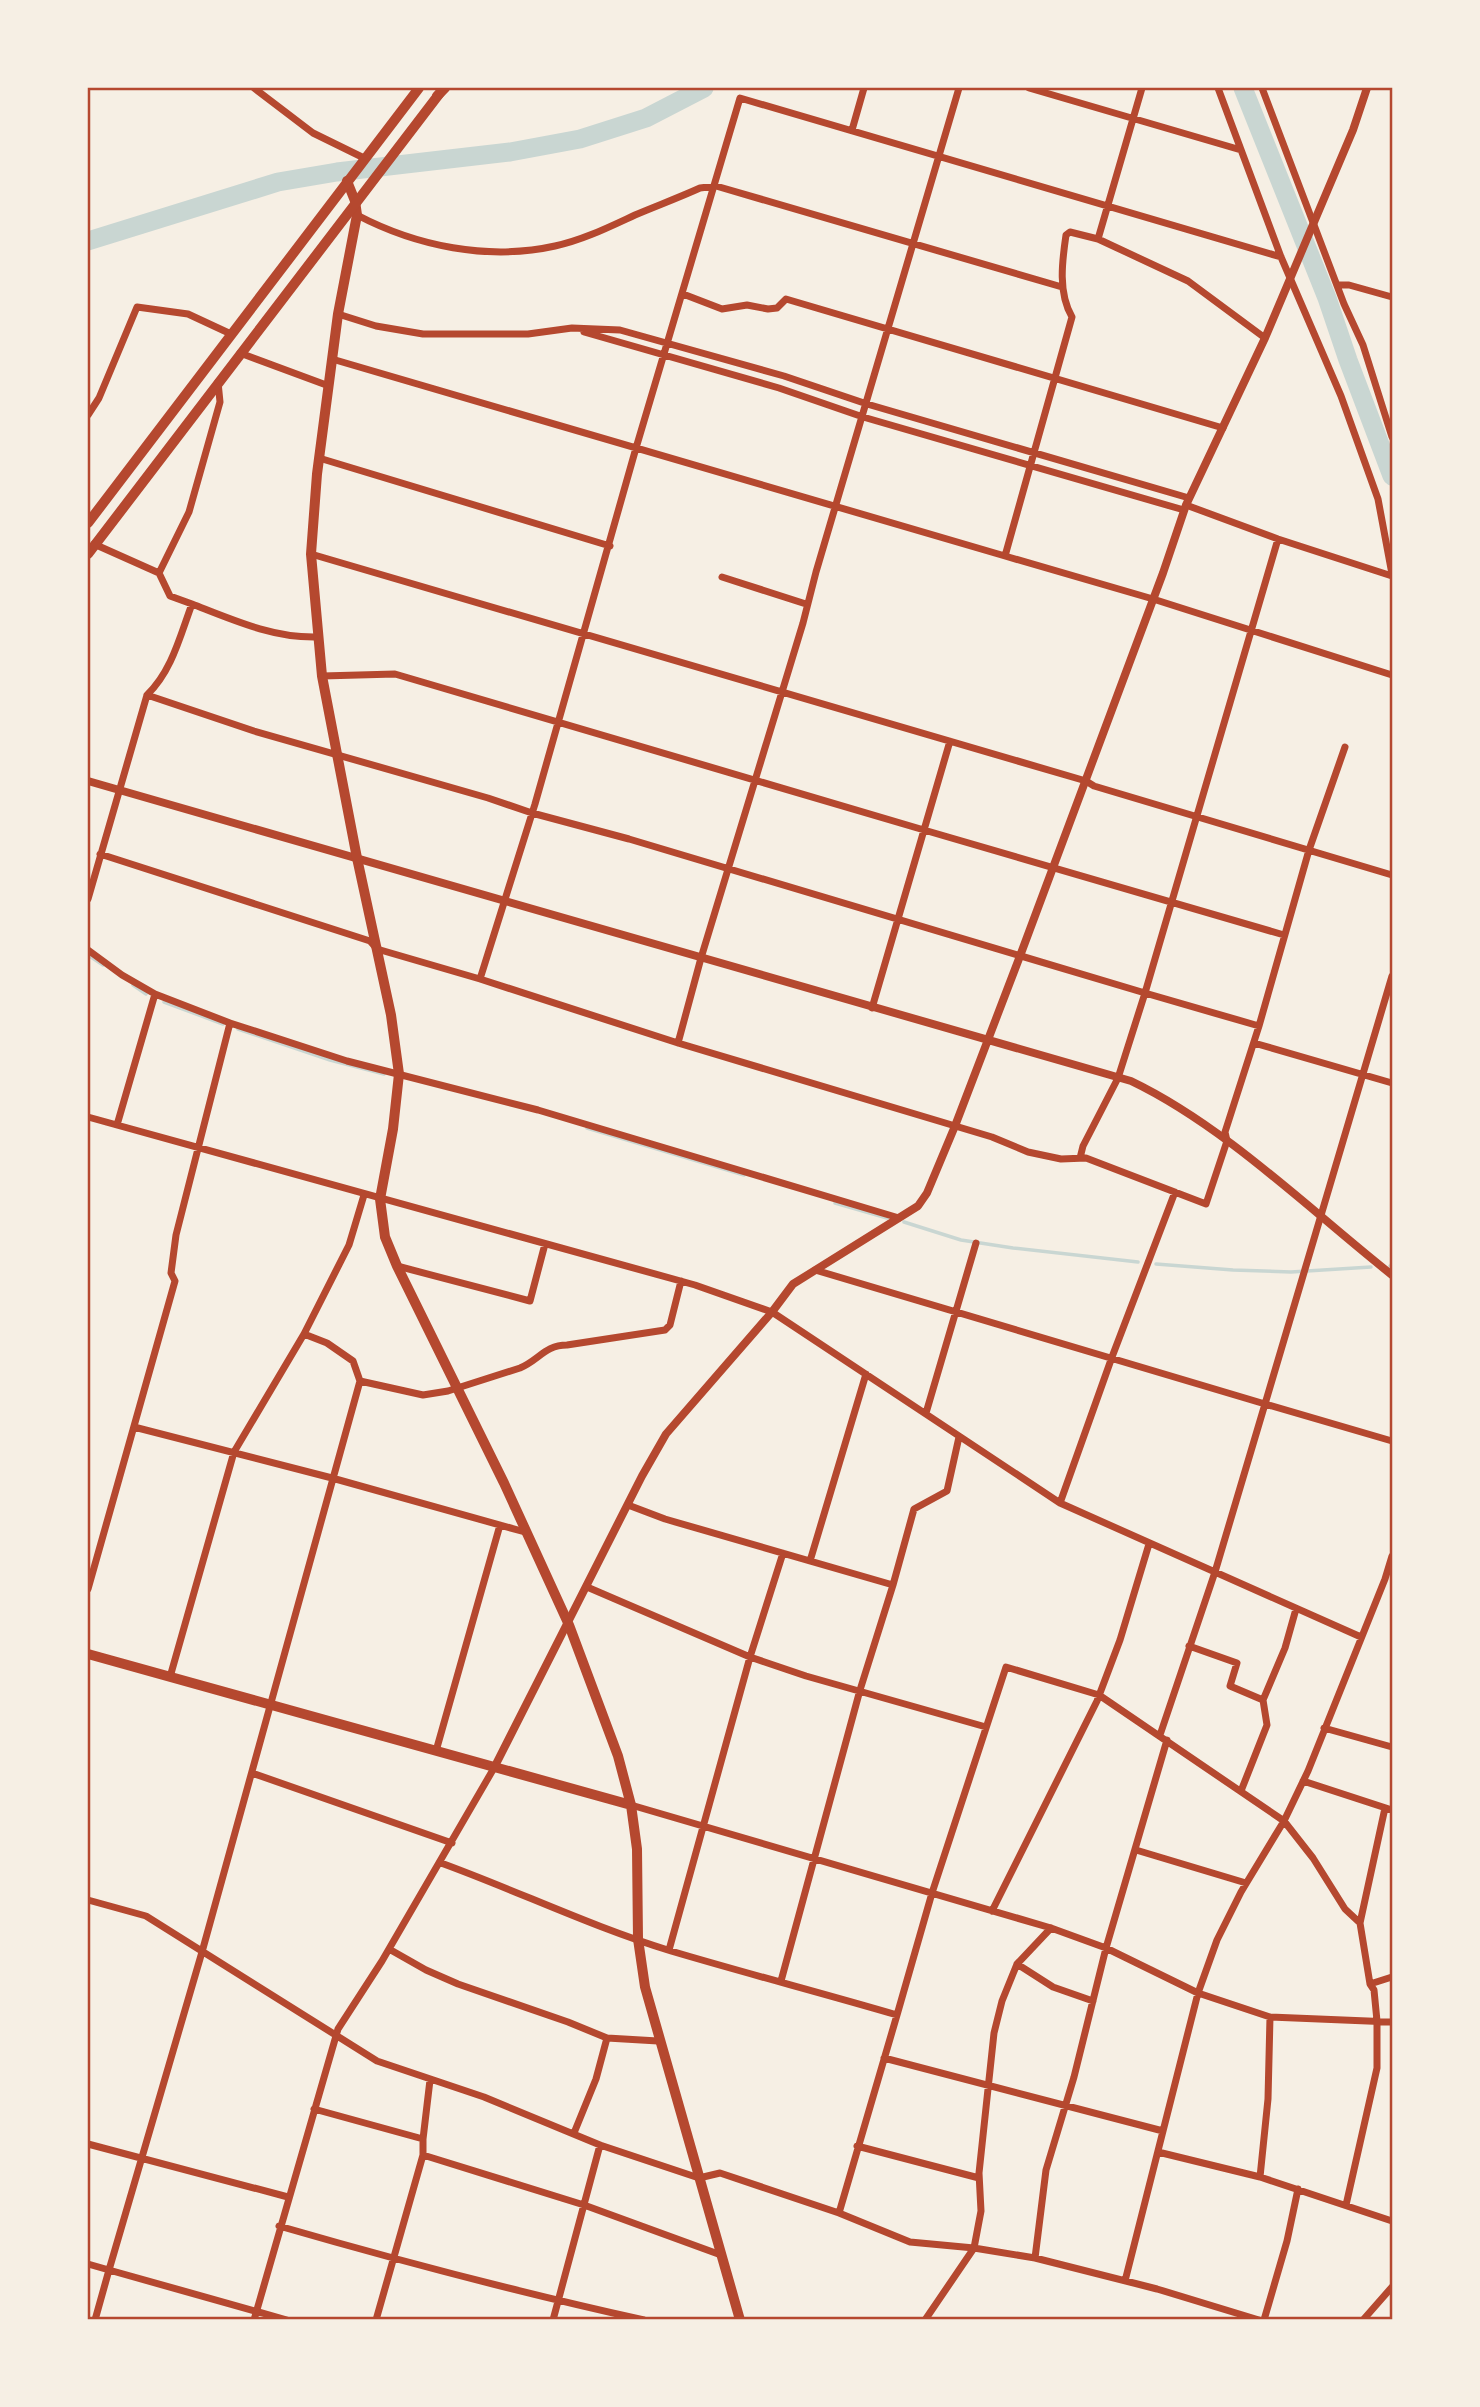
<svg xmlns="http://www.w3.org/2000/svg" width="1480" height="2407" viewBox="0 0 1480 2407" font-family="'Titillium Web',sans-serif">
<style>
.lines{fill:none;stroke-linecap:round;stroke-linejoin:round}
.stream{stroke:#c9d6d2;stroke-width:3.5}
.river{stroke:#c9d6d2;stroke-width:19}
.minor{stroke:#b5482f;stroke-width:7}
.tertiary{stroke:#b5482f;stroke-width:8}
.secondary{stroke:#b5482f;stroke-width:10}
.primary{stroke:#b5482f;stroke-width:10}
.trunk{stroke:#b5482f;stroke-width:10}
.neatline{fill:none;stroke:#b5482f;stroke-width:2.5}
</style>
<rect width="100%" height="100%" fill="#f6efe4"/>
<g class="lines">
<path class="stream" d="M 88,955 L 103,965
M 133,985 L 146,994
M 164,1002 L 223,1024
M 238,1029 L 330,1060 L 384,1074
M 587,1128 L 744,1175
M 835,1203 L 887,1218
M 904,1222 L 961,1240 L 1013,1248 L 1138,1262
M 1156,1264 L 1233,1270 L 1291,1272 L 1371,1267
M 1390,1266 L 1392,1265"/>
<path class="river" d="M 1243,88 L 1327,298 L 1348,360 L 1392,476
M 88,241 L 278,182 L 337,172 L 510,152 L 580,139 L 646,118 L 704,88"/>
<path class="minor" d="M 254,88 L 313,133 L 364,158
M 1029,88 L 1241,150
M 1142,88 L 1098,239 L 1070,232 L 1066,235 C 1062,262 1058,293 1072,317 L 1005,556 L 1153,599 L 1392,675
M 1218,88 L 1281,257 L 1341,396 L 1378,499 L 1392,574
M 1262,88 L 1344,304 L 1363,345 L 1392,437
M 852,130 L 864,88
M 357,215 C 416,246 488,261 555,246 C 583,240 609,227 635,215 C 656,206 678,198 700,188 L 716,186 L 1062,287
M 1098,239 L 1188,281 L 1265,338
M 1339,285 L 1349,285 L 1392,297
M 683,294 L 722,309 L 747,305 L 768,309 L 777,308 L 786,299 L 1223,428
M 338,314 L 376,326 L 423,334 L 528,334 L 572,328 L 620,330 L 784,376 L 867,404 L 1189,498
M 584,332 L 779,388 L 863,417 L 1184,510
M 240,353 L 329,386
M 332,359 L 1005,556
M 88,415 L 99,398 L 137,307 L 188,314 L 231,334
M 319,458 L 610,546
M 1186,505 L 1278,539 L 1392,576
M 94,544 L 159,573 L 170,596 L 192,604
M 311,554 L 1086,781 L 1094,786 L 1392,875
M 159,573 L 189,512 L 220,402 L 218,382
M 722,577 L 806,604
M 322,676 L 395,674 L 924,830 L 950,741
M 147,695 C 172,671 180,636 192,604 C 233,620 273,638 317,637
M 100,854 L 370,941 L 377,949 L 480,979 L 678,1043 L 992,1137 L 1028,1152 L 1061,1159 L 1086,1158 L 1206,1204 L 1227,1141 L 1225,1132 L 1259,1026 L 1309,850 L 1345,747
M 88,899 L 147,695 L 254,731 L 488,798 L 532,813 L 629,839 L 1145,993 L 1118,1078 L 1083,1146 L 1080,1158
M 88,950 L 122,975 L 155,994 L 230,1023 L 176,1235 L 171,1273 L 175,1281 L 88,1589
M 1392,976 L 1265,1404 L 1392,1441
M 480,979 L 535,804 L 636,448 L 740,98 L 1281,257
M 872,1008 L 924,830 L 1284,935
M 230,1023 L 347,1061 L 538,1110 L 899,1218
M 1259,1026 L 1145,993 L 1278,539
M 678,1043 L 701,958 L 803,623 L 816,572 L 959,88
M 1254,1043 L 1392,1083
M 88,1117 L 695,1285 L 772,1312 L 1060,1503 L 1361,1637
M 117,1125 L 155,994
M 397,1266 L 530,1301 L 545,1244
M 815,1270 L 1265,1404 L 1215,1572 L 1160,1735
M 304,1334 L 327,1343 L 353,1361 L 360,1381
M 926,1413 L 976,1243
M 134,1427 L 332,1478 L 525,1532
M 1060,1503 L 1112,1357 L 1175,1192
M 628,1505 L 665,1519 L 893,1585 L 860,1690 L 781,1981
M 810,1561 L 866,1374
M 893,1585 L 914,1509 L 947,1491 L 959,1437
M 587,1587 L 750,1657 L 806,1676 L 986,1727
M 1189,1646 L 1237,1663 L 1230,1686 L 1263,1700
M 170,1677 L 234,1452 L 304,1334 L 349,1245 L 364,1195
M 1324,1728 L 1392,1747
M 436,1751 L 500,1525
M 252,1773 L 452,1843
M 1303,1781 L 1392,1810
M 1241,1791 L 1267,1725 L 1263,1700 L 1285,1648 L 1296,1609
M 631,1805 L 1051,1928 L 1106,1948 L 1198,1993 L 1270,2017 L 1392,2022
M 1136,1850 L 1246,1883
M 441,1863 C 518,1891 592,1927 671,1951 C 745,1973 822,1993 897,2015 L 932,1893 L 1006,1667 L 1099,1695 L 1284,1821 L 1313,1858 L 1345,1909 L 1360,1923 L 1370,1984 L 1374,1990 L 1377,2021 L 1377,2068 L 1346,2205
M 88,1900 L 146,1916 L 377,2061 L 484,2097 L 600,2145 L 699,2178 L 720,2173 L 839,2213 L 910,2242 L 974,2248 L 1035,2258 L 1157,2289 L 1259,2320
M 992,1911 L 1097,1701 L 1120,1640 L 1149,1544
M 1360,1923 L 1385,1808
M 389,1949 L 426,1970 L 458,1984 L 568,2022 L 607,2038 L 658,2041
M 669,1950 L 750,1657 L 783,1553
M 1017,1964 L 1053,1987 L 1093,2001
M 1370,1984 L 1392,1977
M 884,2058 L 1163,2131
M 314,2109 L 423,2139
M 574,2133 L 596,2079 L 607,2038
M 88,2144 L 288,2197
M 857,2146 L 979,2178
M 1158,2152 L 1260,2177 L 1392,2221
M 423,2155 L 584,2205 L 721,2255
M 1260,2177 L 1268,2099 L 1270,2017
M 839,2213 L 897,2015
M 279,2226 C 400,2261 522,2293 644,2320
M 1035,2258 L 1046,2170 L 1074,2077 L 1106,1948 L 1167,1740
M 88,2264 L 109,2270 L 95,2320
M 1125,2281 L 1198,1993 L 1217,1940 L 1241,1892 L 1284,1821 L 1308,1771 L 1385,1579 L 1392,1556
M 254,2320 L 338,2029 L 382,1961 L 494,1768
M 287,2320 L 109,2270 L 202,1952 L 360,1381 L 423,1395 L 448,1391 L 520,1368 C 539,1360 545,1345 567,1345 L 665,1330 L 670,1325 L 681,1281
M 376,2320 L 423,2155 L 423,2139 L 430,2080
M 553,2320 L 600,2145
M 925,2320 L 974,2248 L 981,2211 L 979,2173 L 994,2033 L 1002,2001 L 1017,1964 L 1051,1928
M 1264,2320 L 1287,2241 L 1298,2189
M 1363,2320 L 1392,2287"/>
<path class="tertiary" d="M 88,781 L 1131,1081 C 1225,1126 1311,1211 1392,1275
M 494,1768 L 642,1476 L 666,1434 L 772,1312 L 793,1284 L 918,1206 L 927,1193 L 955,1126 L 1020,956 L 1163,573 L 1186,505 L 1265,338 L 1353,130 L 1367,88"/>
<path class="secondary" d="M 347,181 L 355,201 L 357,215 L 338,314 L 317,474 L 311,554 L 322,676 L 357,858 L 391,1015 L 399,1074 L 393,1129 L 380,1199 L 385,1237 L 397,1266 L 504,1483 L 569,1625 L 618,1756 L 631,1805 L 637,1849 L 638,1939 L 645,1987 L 740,2320
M 88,1654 L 631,1805"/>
<path class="primary" d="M 88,523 L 419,88
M 88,554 L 443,89"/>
<path class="trunk" d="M 437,96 L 445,88"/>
</g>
<rect width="1480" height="2407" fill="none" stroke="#f6efe4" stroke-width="178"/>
<rect x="89" y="89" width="1302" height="2229" class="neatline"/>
</svg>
